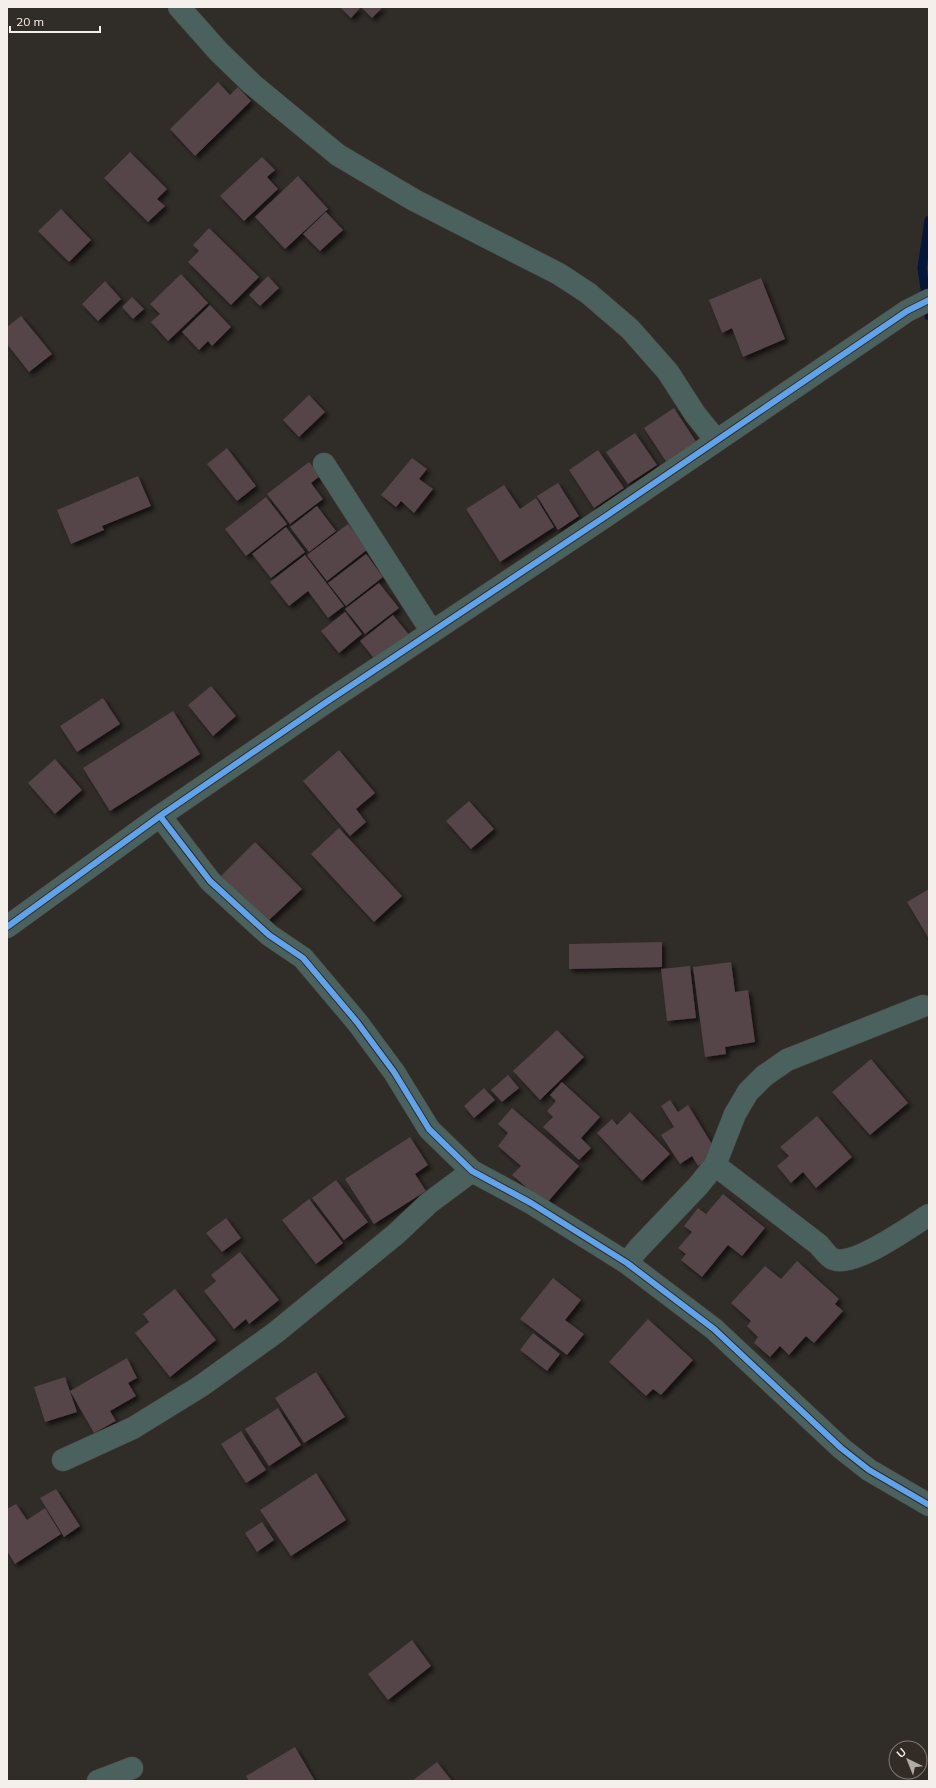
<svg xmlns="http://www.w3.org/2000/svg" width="936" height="1788" viewBox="0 0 936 1788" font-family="Mulish,sans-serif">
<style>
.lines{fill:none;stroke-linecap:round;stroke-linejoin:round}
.stream{stroke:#04163c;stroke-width:9}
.building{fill:#544449;filter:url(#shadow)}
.minor-casing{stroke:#4b4744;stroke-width:23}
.minor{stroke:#4a615e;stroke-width:22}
.cycleway-casing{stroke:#332b25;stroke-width:8}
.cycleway{stroke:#60a3ed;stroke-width:6}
</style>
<defs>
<filter id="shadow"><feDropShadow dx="3.5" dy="3.5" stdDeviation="2" flood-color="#0009"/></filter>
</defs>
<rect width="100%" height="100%" fill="#302c28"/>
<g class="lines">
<path class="stream" d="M 929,220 L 922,268 L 929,316"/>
</g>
<path class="building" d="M 340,7 L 383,7 L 372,18 L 361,7 L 351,18 Z
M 218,82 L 230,95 L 238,87 L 251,101 L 195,156 L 170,129 Z
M 130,152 L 167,189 L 157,199 L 165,206 L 148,222 L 104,178 Z
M 262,157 L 275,170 L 267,177 L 278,189 L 244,221 L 220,196 Z
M 298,176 L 328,209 L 285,249 L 255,217 Z
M 61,209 L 91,240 L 69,262 L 38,231 Z
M 326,212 L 343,230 L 320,251 L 303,234 Z
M 209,228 L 259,277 L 231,305 L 188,262 L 199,251 L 193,245 Z
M 181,274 L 208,303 L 168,341 L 151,322 L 160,314 L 150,304 Z
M 268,276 L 279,288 L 260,306 L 249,295 Z
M 761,278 L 785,339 L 743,357 L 732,328 L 722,333 L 709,300 Z
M 105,281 L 121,299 L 98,321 L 82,304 Z
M 132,297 L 144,309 L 133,319 L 122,307 Z
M 210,305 L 231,327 L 212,346 L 208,341 L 199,350 L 182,332 Z
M 21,316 L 52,354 L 29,372 L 7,344 L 7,327 Z
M 309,395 L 325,412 L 299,437 L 283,420 Z
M 674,408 L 697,443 L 667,463 L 644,428 Z
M 635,433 L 657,465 L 628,484 L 606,452 Z
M 227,448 L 256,486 L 237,501 L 207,464 Z
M 598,450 L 624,488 L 594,508 L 569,470 Z
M 412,458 L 427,469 L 419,479 L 433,489 L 414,513 L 401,501 L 396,507 L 381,495 Z
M 309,462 L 320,476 L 311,483 L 323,499 L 290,524 L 267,494 Z
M 138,476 L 151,506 L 102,526 L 104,530 L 71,544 L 57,510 Z
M 558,483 L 579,516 L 558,530 L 537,496 Z
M 504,485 L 520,509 L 536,498 L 554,527 L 500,562 L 466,509 Z
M 266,497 L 287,524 L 246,556 L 225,529 Z
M 317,506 L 336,531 L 309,552 L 290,527 Z
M 348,524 L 368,549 L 327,581 L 307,555 Z
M 286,527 L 305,552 L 271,578 L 252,554 Z
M 366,554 L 383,577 L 346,606 L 328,583 Z
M 305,555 L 344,606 L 328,618 L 308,591 L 289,606 L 270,582 Z
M 379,583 L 399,608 L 365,634 L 345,609 Z
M 345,612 L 362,634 L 339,653 L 321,631 Z
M 393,615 L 411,637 L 377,662 L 360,641 Z
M 211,686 L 236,716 L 213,736 L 188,705 Z
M 103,698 L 120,724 L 77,752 L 60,726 Z
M 173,711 L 200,754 L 110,811 L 83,768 Z
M 339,750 L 375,793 L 356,809 L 366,822 L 350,836 L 303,781 Z
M 55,759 L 82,790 L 55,814 L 28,783 Z
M 469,801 L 494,829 L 471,849 L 446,821 Z
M 339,828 L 402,896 L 374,922 L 311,854 Z
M 255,842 L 302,889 L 267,922 L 221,876 Z
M 929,889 L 929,939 L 907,902 Z
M 662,942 L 662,967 L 569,969 L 569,944 Z
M 731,962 L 735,992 L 748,990 L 755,1042 L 725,1047 L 726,1054 L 705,1057 L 693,967 Z
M 690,966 L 696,1018 L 667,1021 L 661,969 Z
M 557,1030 L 584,1057 L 540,1100 L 513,1071 Z
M 871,1059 L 908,1103 L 870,1135 L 832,1092 Z
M 508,1075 L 519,1088 L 502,1102 L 491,1090 Z
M 562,1082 L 600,1117 L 581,1138 L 591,1148 L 579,1160 L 543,1127 L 553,1117 L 547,1111 L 556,1101 L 550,1095 Z
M 484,1088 L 495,1100 L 474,1118 L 464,1106 Z
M 670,1100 L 678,1112 L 688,1105 L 718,1154 L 698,1166 L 692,1156 L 680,1164 L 661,1135 L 674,1127 L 661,1106 Z
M 512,1108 L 579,1166 L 546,1204 L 512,1175 L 521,1166 L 498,1146 L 508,1133 L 498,1124 Z
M 630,1112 L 670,1154 L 642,1181 L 597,1133 L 612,1119 L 617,1125 Z
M 817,1116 L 852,1157 L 816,1188 L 803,1172 L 791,1183 L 777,1166 L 789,1156 L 780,1147 Z
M 410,1137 L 428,1165 L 415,1174 L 426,1191 L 374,1224 L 345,1179 Z
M 336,1180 L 368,1222 L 344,1240 L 312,1198 Z
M 723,1194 L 765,1228 L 742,1256 L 728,1245 L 702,1277 L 681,1260 L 686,1254 L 678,1248 L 692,1232 L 684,1226 L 698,1208 L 706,1214 Z
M 309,1199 L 343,1243 L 316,1264 L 282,1220 Z
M 226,1218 L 241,1238 L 222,1252 L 206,1233 Z
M 240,1252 L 279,1300 L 249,1324 L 246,1319 L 234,1329 L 204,1291 L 216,1281 L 211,1275 Z
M 797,1261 L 839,1299 L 835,1304 L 843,1311 L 814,1343 L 806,1336 L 789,1355 L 780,1346 L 770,1357 L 754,1343 L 758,1337 L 747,1326 L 751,1321 L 731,1303 L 765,1266 L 781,1279 Z
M 553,1278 L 581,1300 L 565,1320 L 584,1334 L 567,1355 L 520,1319 Z
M 175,1289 L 216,1340 L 170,1377 L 135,1333 L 149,1322 L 143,1314 Z
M 648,1319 L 693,1360 L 661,1395 L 653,1389 L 646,1396 L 609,1362 Z
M 533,1333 L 560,1354 L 547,1371 L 520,1350 Z
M 127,1358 L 137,1378 L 128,1383 L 136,1396 L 110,1411 L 116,1421 L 94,1433 L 70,1391 Z
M 316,1372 L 345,1417 L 304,1443 L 275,1398 Z
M 65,1377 L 77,1412 L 45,1422 L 34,1387 Z
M 278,1408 L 301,1445 L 269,1466 L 245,1429 Z
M 241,1431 L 266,1470 L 246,1483 L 221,1444 Z
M 316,1473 L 346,1520 L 291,1556 L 260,1510 Z
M 56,1489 L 80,1526 L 64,1537 L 40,1498 Z
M 16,1504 L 27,1520 L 45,1508 L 61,1534 L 15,1564 L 7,1551 L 7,1509 Z
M 262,1522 L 274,1540 L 257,1552 L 245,1533 Z
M 412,1640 L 431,1666 L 388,1700 L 368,1674 Z
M 295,1747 L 315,1781 L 249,1781 L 246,1776 Z
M 437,1762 L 452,1781 L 412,1781 Z"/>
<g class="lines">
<defs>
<path id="minor" d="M 179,7 L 218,51 L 252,84 L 338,155 L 414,200 L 559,274 L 588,293 L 630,329 L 668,372 L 695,414 L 716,440
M 324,464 L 432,632
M 160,816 L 210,881 L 269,935 L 303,958 L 357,1022 L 394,1072 L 429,1129 L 472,1171 L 531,1203 L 627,1263 L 714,1329 L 841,1448 L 869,1470 L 929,1505
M 7,927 L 160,816 L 322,705 L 606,516 L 907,311 L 929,300
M 715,1165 L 818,1244 C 822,1248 828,1257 833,1259 C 854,1268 911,1226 929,1215
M 627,1263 L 638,1249 L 698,1186 L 715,1165 L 735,1114 L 748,1092 L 764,1076 L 787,1060 L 923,1006
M 63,1460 L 133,1428 L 201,1386 L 275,1333 L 396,1234 L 429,1203 L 472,1171
M 98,1781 L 132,1768"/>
</defs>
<use href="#minor" class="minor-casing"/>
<use href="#minor" class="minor"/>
<defs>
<path id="cycleway" d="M 160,816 L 210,881 L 269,935 L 303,958 L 357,1022 L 394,1072 L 429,1129 L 472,1171 L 531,1203 L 627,1263 L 714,1329 L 841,1448 L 869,1470 L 929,1505
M 7,927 L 160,816 L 322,705 L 606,516 L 907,311 L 929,300"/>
</defs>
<use href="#cycleway" class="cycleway-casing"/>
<use href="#cycleway" class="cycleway"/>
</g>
<rect width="936" height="1788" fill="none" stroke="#f5efeb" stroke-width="16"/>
<g transform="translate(908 1760) rotate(317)"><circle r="19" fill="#332b25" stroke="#817974"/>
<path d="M0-3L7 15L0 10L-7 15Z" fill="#b0aba7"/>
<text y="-6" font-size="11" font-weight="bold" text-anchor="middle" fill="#f5efeb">U</text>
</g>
<path d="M10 26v6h90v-6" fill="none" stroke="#f5efeb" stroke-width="2"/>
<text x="16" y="26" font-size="12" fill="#f5efeb" stroke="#332b25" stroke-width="3" paint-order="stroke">20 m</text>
</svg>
